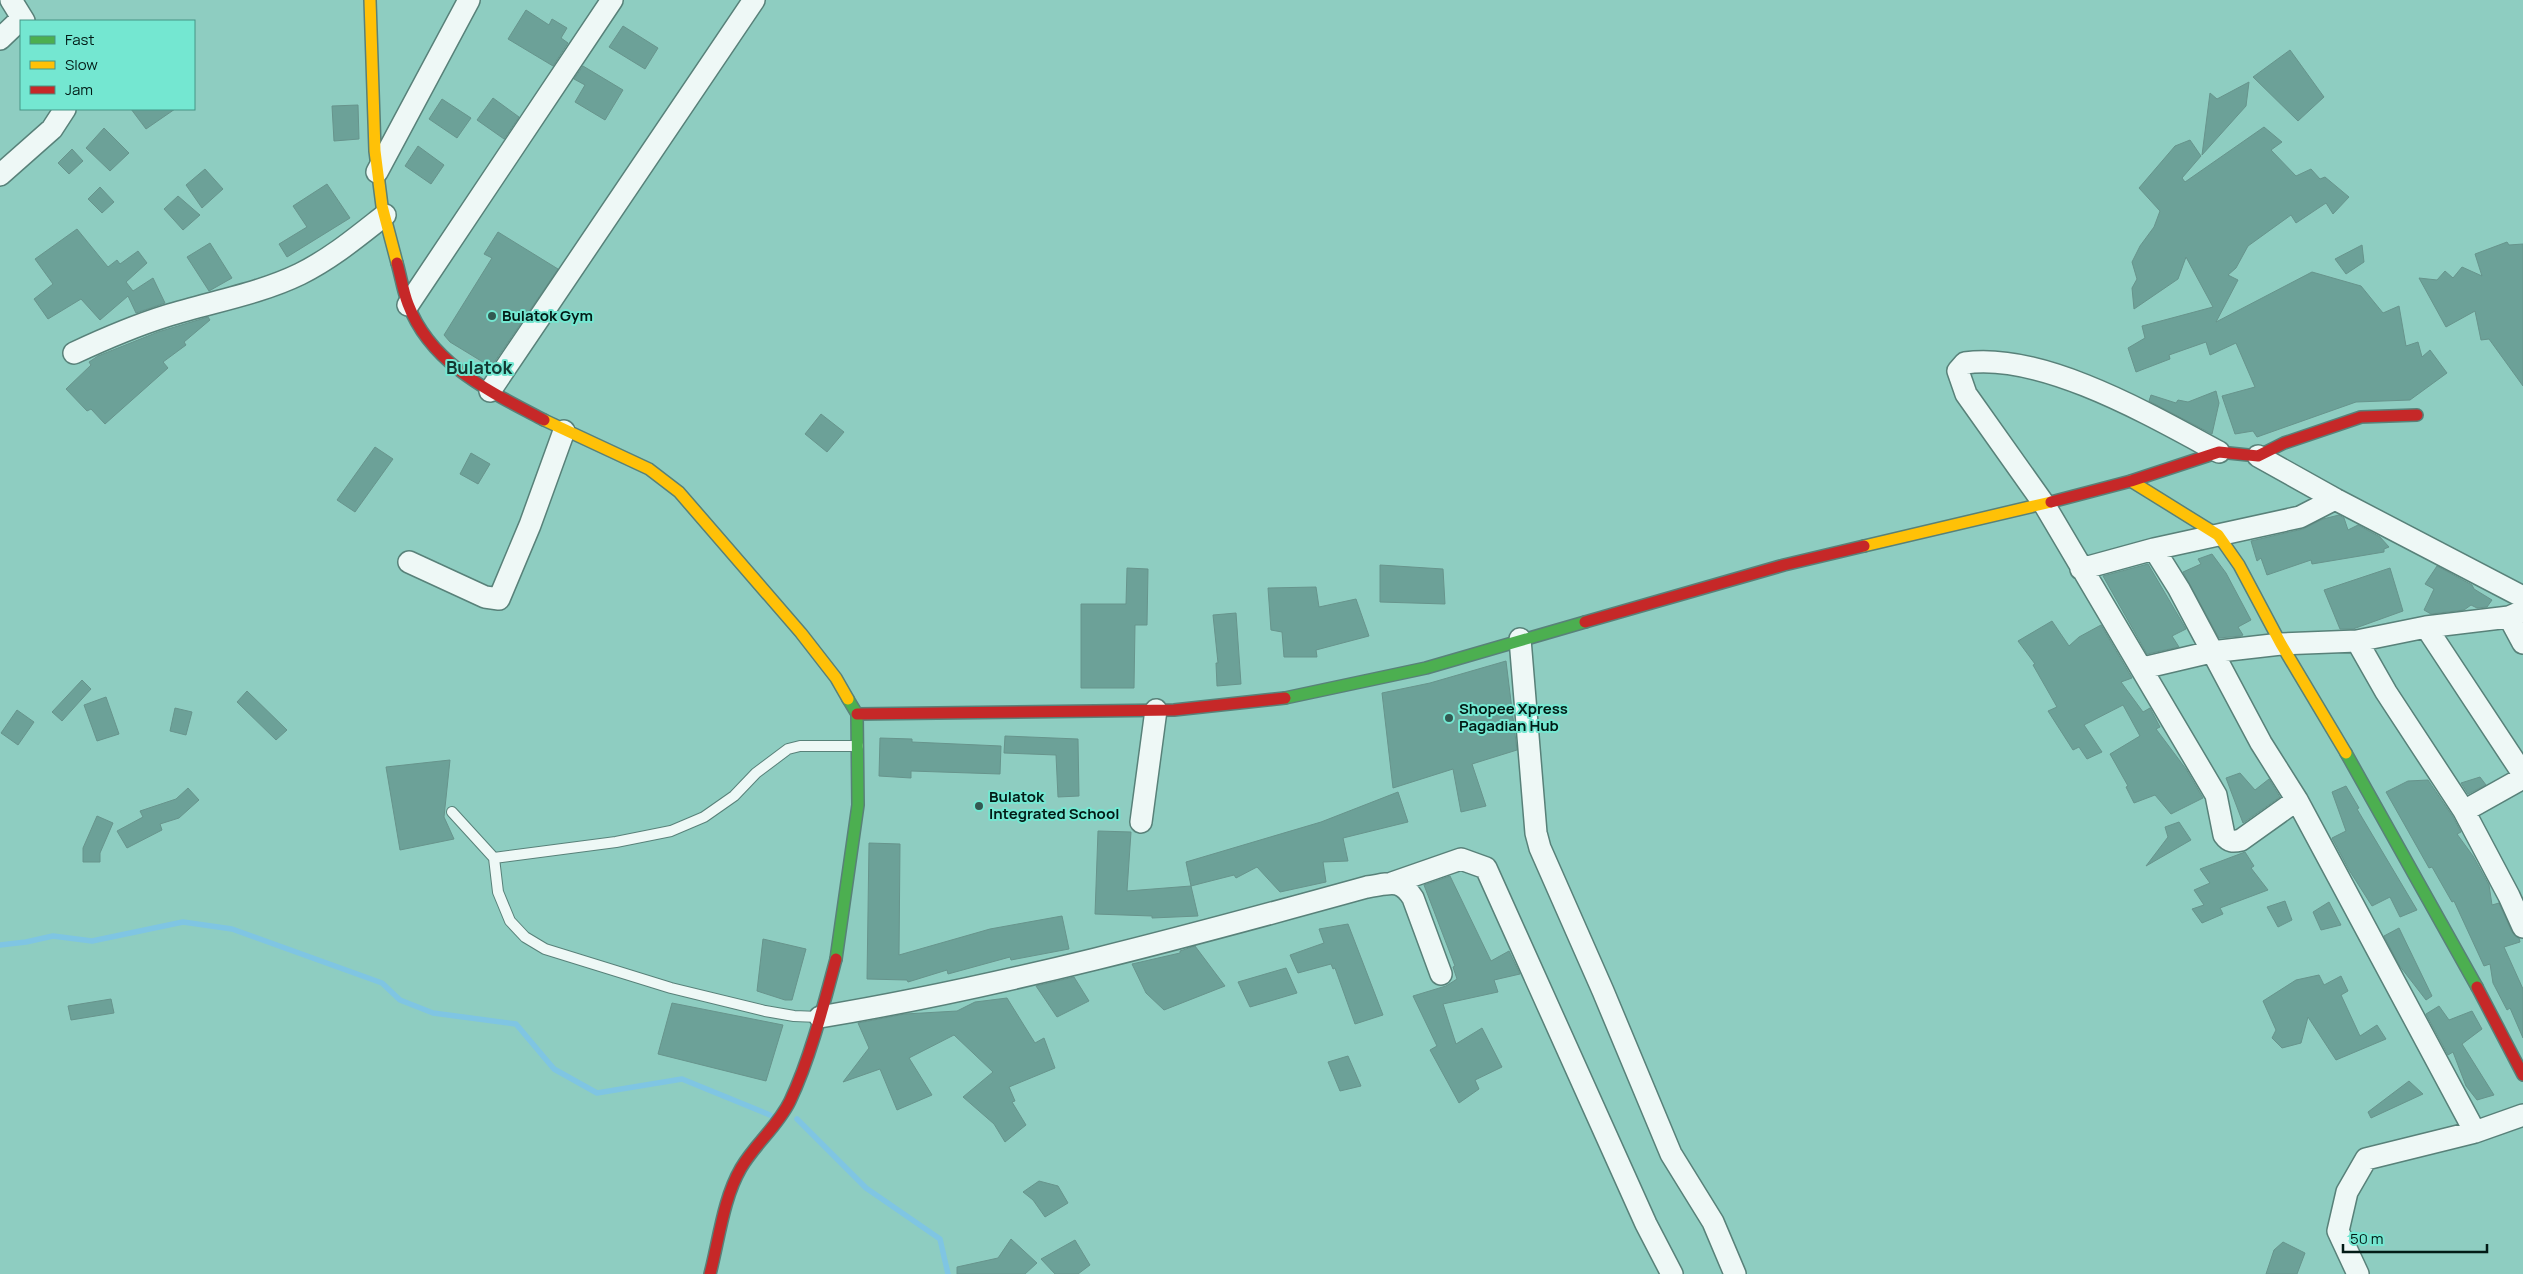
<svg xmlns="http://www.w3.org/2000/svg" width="2523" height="1274" viewBox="0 0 2523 1274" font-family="Manrope,sans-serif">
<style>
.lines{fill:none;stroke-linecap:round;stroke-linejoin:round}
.stream{stroke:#7fc5e3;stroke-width:5.5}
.building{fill:#6ca198;stroke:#67948c}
.lane-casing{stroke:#588179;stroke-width:12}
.street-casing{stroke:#588179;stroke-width:24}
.fast-casing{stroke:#588179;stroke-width:14}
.slow-casing{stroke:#588179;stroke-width:14}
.jam-casing{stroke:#588179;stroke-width:14}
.lane{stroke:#eef8f6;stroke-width:10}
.street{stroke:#eef8f6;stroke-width:21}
.fast{stroke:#4caf50;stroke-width:11}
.slow{stroke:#ffc107;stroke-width:11}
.jam{stroke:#c62828;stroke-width:11}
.poi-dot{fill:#335952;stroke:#74e7d1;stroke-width:2}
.labels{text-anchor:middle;stroke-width:4;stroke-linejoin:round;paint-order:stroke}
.poi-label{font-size:15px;font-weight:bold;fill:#021b16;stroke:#74e7d1;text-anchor:start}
.quarter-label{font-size:18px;font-weight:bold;fill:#133831;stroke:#74e7d1}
</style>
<rect width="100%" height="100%" fill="#8ecdc1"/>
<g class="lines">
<path class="stream" d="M 0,945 L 26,942 L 53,936 L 92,941 L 183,922 L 232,929 L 382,983 L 400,1000 L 433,1013 L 516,1024 L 554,1069 L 597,1093 L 682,1079 L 770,1115
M 797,1119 L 866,1188 L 940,1239 L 948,1274"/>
</g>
<path class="building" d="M 526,10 L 549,25 L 552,19 L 567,28 L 561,38 L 568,43 L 553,66 L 508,39 Z
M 623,26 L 658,48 L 645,69 L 609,47 Z
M 2290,50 L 2324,97 L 2298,121 L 2253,77 Z
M 583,66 L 623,90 L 605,120 L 575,102 L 585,85 L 574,79 Z
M 2249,82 L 2246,106 L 2202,155 L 2210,93 L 2217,99 Z
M 493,98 L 519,117 L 504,139 L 477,120 Z
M 442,99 L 471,118 L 457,138 L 429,119 Z
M 358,105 L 359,139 L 334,141 L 332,106 Z
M 131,109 L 175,109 L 146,129 Z
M 2264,127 L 2282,142 L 2271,150 L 2296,176 L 2311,169 L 2320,179 L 2325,177 L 2349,197 L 2333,214 L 2326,203 L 2296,223 L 2291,215 L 2248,246 L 2236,268 L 2228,275 L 2238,280 L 2216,322 L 2312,272 L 2361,286 L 2383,313 L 2399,306 L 2406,346 L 2418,342 L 2422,357 L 2430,350 L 2447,373 L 2410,400 L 2356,402 L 2257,437 L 2253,431 L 2235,434 L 2222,396 L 2255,387 L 2236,343 L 2210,355 L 2206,342 L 2169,355 L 2170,359 L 2136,372 L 2128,348 L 2145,338 L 2142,326 L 2213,307 L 2186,257 L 2178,279 L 2134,309 L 2132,288 L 2137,279 L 2132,262 L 2140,246 L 2154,227 L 2160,211 L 2139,188 L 2175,146 L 2190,140 L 2201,156 L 2182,178 L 2185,182 Z
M 104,128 L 129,153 L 110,171 L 86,148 Z
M 418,146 L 444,165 L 431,184 L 405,166 Z
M 72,149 L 83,161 L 69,174 L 58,163 Z
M 205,169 L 223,189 L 202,208 L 186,185 Z
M 327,184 L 350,218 L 287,257 L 279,244 L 307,227 L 293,206 Z
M 100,187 L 114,202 L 102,213 L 88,199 Z
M 178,196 L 200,215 L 183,230 L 164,209 Z
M 77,229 L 108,267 L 117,260 L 120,264 L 138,251 L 147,263 L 126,282 L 133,291 L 153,278 L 165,303 L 136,313 L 128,296 L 100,320 L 81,299 L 48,319 L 34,299 L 53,284 L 35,259 Z
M 498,232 L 558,269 L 491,367 L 450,342 L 444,335 L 492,258 L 484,254 Z
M 2507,242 L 2509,245 L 2523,244 L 2523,386 L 2489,339 L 2481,340 L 2475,311 L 2446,327 L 2419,278 L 2437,280 L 2445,271 L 2453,278 L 2462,267 L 2482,276 L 2475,254 Z
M 210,243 L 232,278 L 209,291 L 187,257 Z
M 2362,245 L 2364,262 L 2346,274 L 2335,259 Z
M 208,317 L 210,320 L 184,342 L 186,345 L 163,362 L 168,368 L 105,424 L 91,409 L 87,411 L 66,389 L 91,365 L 89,362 L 98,356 L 158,332 Z
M 2216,391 L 2219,403 L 2212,434 L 2149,401 L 2151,395 L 2176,403 L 2178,400 L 2188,402 Z
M 821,414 L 844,432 L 827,452 L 805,434 Z
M 375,447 L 393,459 L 355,512 L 337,500 Z
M 471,453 L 490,464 L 478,484 L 460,474 Z
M 2339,515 L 2344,518 L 2348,530 L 2358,525 L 2380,537 L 2389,547 L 2384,549 L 2384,552 L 2312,564 L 2311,560 L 2267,575 L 2261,558 L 2257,561 L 2251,541 L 2303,529 L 2323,519 Z
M 2212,554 L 2226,573 L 2251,620 L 2238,627 L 2243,635 L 2241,636 L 2219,638 L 2183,572 L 2201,564 L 2198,559 Z
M 2148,564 L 2186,629 L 2172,636 L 2179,647 L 2147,654 L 2103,576 Z
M 1380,565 L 1443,569 L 1445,604 L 1380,602 Z
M 2437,566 L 2472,585 L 2474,589 L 2492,600 L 2487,607 L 2477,608 L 2471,605 L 2464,610 L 2431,614 L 2424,610 L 2434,589 L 2425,584 Z
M 1127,568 L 1148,569 L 1147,625 L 1135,625 L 1134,688 L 1081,688 L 1081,604 L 1126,604 Z
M 2390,568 L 2403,611 L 2353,629 L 2340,629 L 2324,590 Z
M 1316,587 L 1319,607 L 1356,599 L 1369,636 L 1316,650 L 1317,657 L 1284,657 L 1282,632 L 1271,630 L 1268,588 Z
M 1236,613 L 1241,684 L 1217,686 L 1216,663 L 1218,663 L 1213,615 Z
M 2052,621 L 2069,646 L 2079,637 L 2101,625 L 2132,678 L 2121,682 L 2143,712 L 2150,708 L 2160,727 L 2156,729 L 2186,769 L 2203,798 L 2171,814 L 2155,795 L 2134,803 L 2126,787 L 2128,786 L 2110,754 L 2140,736 L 2123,705 L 2084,725 L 2102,752 L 2087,759 L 2079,747 L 2073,750 L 2048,711 L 2057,707 L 2033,665 L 2035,664 L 2018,641 Z
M 1506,661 L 1517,750 L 1472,764 L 1486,806 L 1461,812 L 1453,769 L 1393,788 L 1382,693 L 1430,683 Z
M 82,680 L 91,689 L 62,721 L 52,712 Z
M 247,691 L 287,730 L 276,740 L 237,702 Z
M 106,697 L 119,734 L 97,741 L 84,705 Z
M 175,708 L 192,712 L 186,735 L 170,731 Z
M 17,710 L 34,722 L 18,745 L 1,733 Z
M 1005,736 L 1078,739 L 1079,796 L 1058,797 L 1056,755 L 1004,753 Z
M 880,738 L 912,739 L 912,742 L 1001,746 L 1000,774 L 911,771 L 911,778 L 879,776 Z
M 450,760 L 444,817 L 454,839 L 400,850 L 386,767 Z
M 2240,773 L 2255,790 L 2269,779 L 2280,797 L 2243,823 L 2226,778 Z
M 2480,777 L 2486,785 L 2468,794 L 2461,783 Z
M 2428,780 L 2453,817 L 2461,832 L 2457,834 L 2473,856 L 2489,885 L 2492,905 L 2499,903 L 2512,932 L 2519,938 L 2520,942 L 2504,947 L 2523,989 L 2523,1038 L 2510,1008 L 2507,1010 L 2493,983 L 2490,964 L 2484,966 L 2454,901 L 2452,902 L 2432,867 L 2429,868 L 2386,792 L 2408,781 Z
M 2346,786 L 2359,808 L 2357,809 L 2417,910 L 2400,917 L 2390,897 L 2372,906 L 2349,870 L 2332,838 L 2346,831 L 2332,792 Z
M 188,788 L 199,800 L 179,818 L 160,824 L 162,830 L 127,848 L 117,831 L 143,817 L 140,811 L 176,799 Z
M 1398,792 L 1408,822 L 1343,838 L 1348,861 L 1323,862 L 1326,882 L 1280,892 L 1257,867 L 1236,878 L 1234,875 L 1191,886 L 1186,862 L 1321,822 Z
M 97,816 L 113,823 L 100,853 L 100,862 L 83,862 L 83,848 Z
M 2179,822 L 2191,840 L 2146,866 L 2168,837 L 2165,827 Z
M 1098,831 L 1131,832 L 1127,891 L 1191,886 L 1198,916 L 1152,918 L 1152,916 L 1095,914 Z
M 869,843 L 900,844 L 899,955 L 990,929 L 1062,916 L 1069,949 L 1011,960 L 1010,957 L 948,974 L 947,970 L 908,982 L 907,980 L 867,979 Z
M 2245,852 L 2254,866 L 2251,868 L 2268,890 L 2220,908 L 2223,914 L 2202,923 L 2192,909 L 2204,905 L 2194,890 L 2210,883 L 2200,869 Z
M 1450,876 L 1491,961 L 1509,951 L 1520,974 L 1494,980 L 1498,992 L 1443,1004 L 1456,1044 L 1482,1028 L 1502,1067 L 1475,1080 L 1479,1089 L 1459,1103 L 1430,1050 L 1437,1046 L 1413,996 L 1446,986 L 1457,979 L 1453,967 L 1455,966 L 1424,885 Z
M 2285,901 L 2292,920 L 2278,927 L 2267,907 Z
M 2329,902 L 2341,925 L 2321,930 L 2313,912 Z
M 1348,924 L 1383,1015 L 1355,1024 L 1335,968 L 1333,969 L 1331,964 L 1298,973 L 1290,955 L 1324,943 L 1319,929 Z
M 2399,928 L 2432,996 L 2426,1000 L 2399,965 L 2384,936 Z
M 763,939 L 806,949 L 792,1000 L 785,1000 L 757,991 Z
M 1195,946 L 1225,986 L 1164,1010 L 1146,993 L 1132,964 L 1180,953 L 1180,951 Z
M 1286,968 L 1297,993 L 1250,1007 L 1238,982 Z
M 2319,975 L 2324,985 L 2341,976 L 2348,991 L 2341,995 L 2360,1036 L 2377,1025 L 2386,1039 L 2336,1060 L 2308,1017 L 2301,1043 L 2282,1048 L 2272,1038 L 2276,1030 L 2263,1001 L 2296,980 Z
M 1074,977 L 1089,1001 L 1057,1017 L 1036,986 Z
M 1007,998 L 1035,1043 L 1044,1038 L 1055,1068 L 1009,1087 L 1015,1101 L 1012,1102 L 1026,1125 L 1005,1142 L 994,1124 L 963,1097 L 993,1072 L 954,1035 L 909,1058 L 932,1095 L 897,1110 L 880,1069 L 843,1082 L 869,1048 L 858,1023 L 905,1014 L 957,1011 L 975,1002 Z
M 111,999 L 114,1013 L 71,1020 L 68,1006 Z
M 672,1003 L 783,1025 L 766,1081 L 658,1054 Z
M 2439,1006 L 2449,1020 L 2472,1011 L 2482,1029 L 2462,1044 L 2494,1095 L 2477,1100 L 2466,1086 L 2453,1052 L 2448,1055 L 2426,1014 Z
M 1348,1056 L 1361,1086 L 1340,1091 L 1328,1062 Z
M 2409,1081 L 2423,1094 L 2371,1118 L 2368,1112 Z
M 1039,1181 L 1058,1186 L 1068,1203 L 1045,1217 L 1033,1200 L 1023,1192 Z
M 1011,1239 L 1037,1263 L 1025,1274 L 957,1274 L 957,1267 L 998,1258 Z
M 1075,1240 L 1090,1265 L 1078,1274 L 1055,1274 L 1041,1259 Z
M 2283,1242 L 2305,1253 L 2297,1274 L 2266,1274 L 2274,1250 Z"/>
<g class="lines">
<defs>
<path id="lane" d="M 452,812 L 494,858 L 498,892 L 510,921 L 525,937 L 545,949 L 671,988 L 765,1011 L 794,1016 L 819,1017
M 494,858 L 616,842 L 671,831 L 704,817 L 734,796 L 756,773 L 788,749 L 800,746 L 858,746"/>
<path id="street" d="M 11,0 L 24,21
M 0,39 L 22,18
M 377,172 L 469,0
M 0,175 L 52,129 L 65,109
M 408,305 L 612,0
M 74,353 C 104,339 134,326 166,316 C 210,302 259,294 300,274 C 332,258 357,237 385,215
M 490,391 L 754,0
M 2219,452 C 2152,416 2043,352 1965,363 L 1958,371 L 1966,394 L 2044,504 L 2216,795 L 2224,835 C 2229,842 2233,842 2241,840 L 2297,800
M 2335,499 L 2523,597
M 2154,549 L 2179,589 L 2261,743 L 2297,800 L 2475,1132
M 409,562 L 485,597 L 499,599 L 530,525 L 564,431
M 2081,569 L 2154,549 L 2300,517 L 2335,499 L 2258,456
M 2509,617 L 2523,643
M 2426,627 L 2523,774
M 1520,639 L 1536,833 L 1540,848 L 1603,991 L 1671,1154 L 1713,1222 L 1735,1274
M 2357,641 L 2386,692 L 2464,811 L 2509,896 L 2523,927
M 2143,668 L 2211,652 L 2281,644 L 2357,641 L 2426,627 L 2509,617 L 2523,611
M 2464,811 L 2523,778
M 1141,822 L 1156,710
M 1392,883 L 1461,859 L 1486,868 L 1646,1224 L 1672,1274
M 820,1017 C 1005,986 1186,937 1367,887 C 1389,884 1400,877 1413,898 L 1441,974
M 2358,1274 L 2338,1231 L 2347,1192 L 2366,1159 L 2475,1132 L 2523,1115"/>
<path id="fast" d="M 1285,698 L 1426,668 L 1585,622
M 2346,753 L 2477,987
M 836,959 L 858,805 L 857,714 L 848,699"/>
<path id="slow" d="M 370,0 L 375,151 L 382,206 L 397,263
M 544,420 L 649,469 L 679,492 L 801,633 L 836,678 L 848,699
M 2131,481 L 2218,535 L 2239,565 L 2281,644 L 2346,753
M 1864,546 L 2051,502"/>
<path id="jam" d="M 397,263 C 401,277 403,291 408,304 C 431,365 491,392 544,420
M 2051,502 L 2131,481 L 2219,452 L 2258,456 L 2284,443 L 2361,417 L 2417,415
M 1585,622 L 1784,565 L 1864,546
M 857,714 L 1174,710 L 1285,698
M 2477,987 L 2523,1075
M 710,1274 C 719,1240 723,1199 741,1168 C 755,1144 778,1126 790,1101 C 810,1059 824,1004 836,959"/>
</defs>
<use href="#lane" class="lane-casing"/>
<use href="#street" class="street-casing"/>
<use href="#fast" class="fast-casing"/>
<use href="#slow" class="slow-casing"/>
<use href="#jam" class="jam-casing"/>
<use href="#lane" class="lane"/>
<use href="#street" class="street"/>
<use href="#fast" class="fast"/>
<use href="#slow" class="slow"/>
<use href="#jam" class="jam"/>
</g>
<g class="poi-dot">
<circle cx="492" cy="316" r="5"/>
<circle cx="1449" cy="718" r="5"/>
<circle cx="979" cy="806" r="5"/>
</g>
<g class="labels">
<g class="poi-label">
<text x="502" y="321">Bulatok Gym</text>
<text x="1459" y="714">Shopee Xpress<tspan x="1459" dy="17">Pagadian Hub</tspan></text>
<text x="989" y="802">Bulatok<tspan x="989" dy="17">Integrated School</tspan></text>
</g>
<g class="quarter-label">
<text x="479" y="374">Bulatok</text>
</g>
</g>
<rect x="20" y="20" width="175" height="90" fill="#74e7d1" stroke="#469586"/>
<rect x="30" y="36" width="25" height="8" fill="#4caf50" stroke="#469586"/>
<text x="65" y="45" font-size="15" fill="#021b16">Fast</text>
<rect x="30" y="61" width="25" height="8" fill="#ffc107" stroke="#469586"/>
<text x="65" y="70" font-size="15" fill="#021b16">Slow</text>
<rect x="30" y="86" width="25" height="8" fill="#c62828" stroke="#469586"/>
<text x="65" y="95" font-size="15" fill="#021b16">Jam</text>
<path d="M2343 1244v8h144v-8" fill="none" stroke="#021b16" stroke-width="2.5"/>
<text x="2350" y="1244" font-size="15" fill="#021b16" stroke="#74e7d1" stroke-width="4" paint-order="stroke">50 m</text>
</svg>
